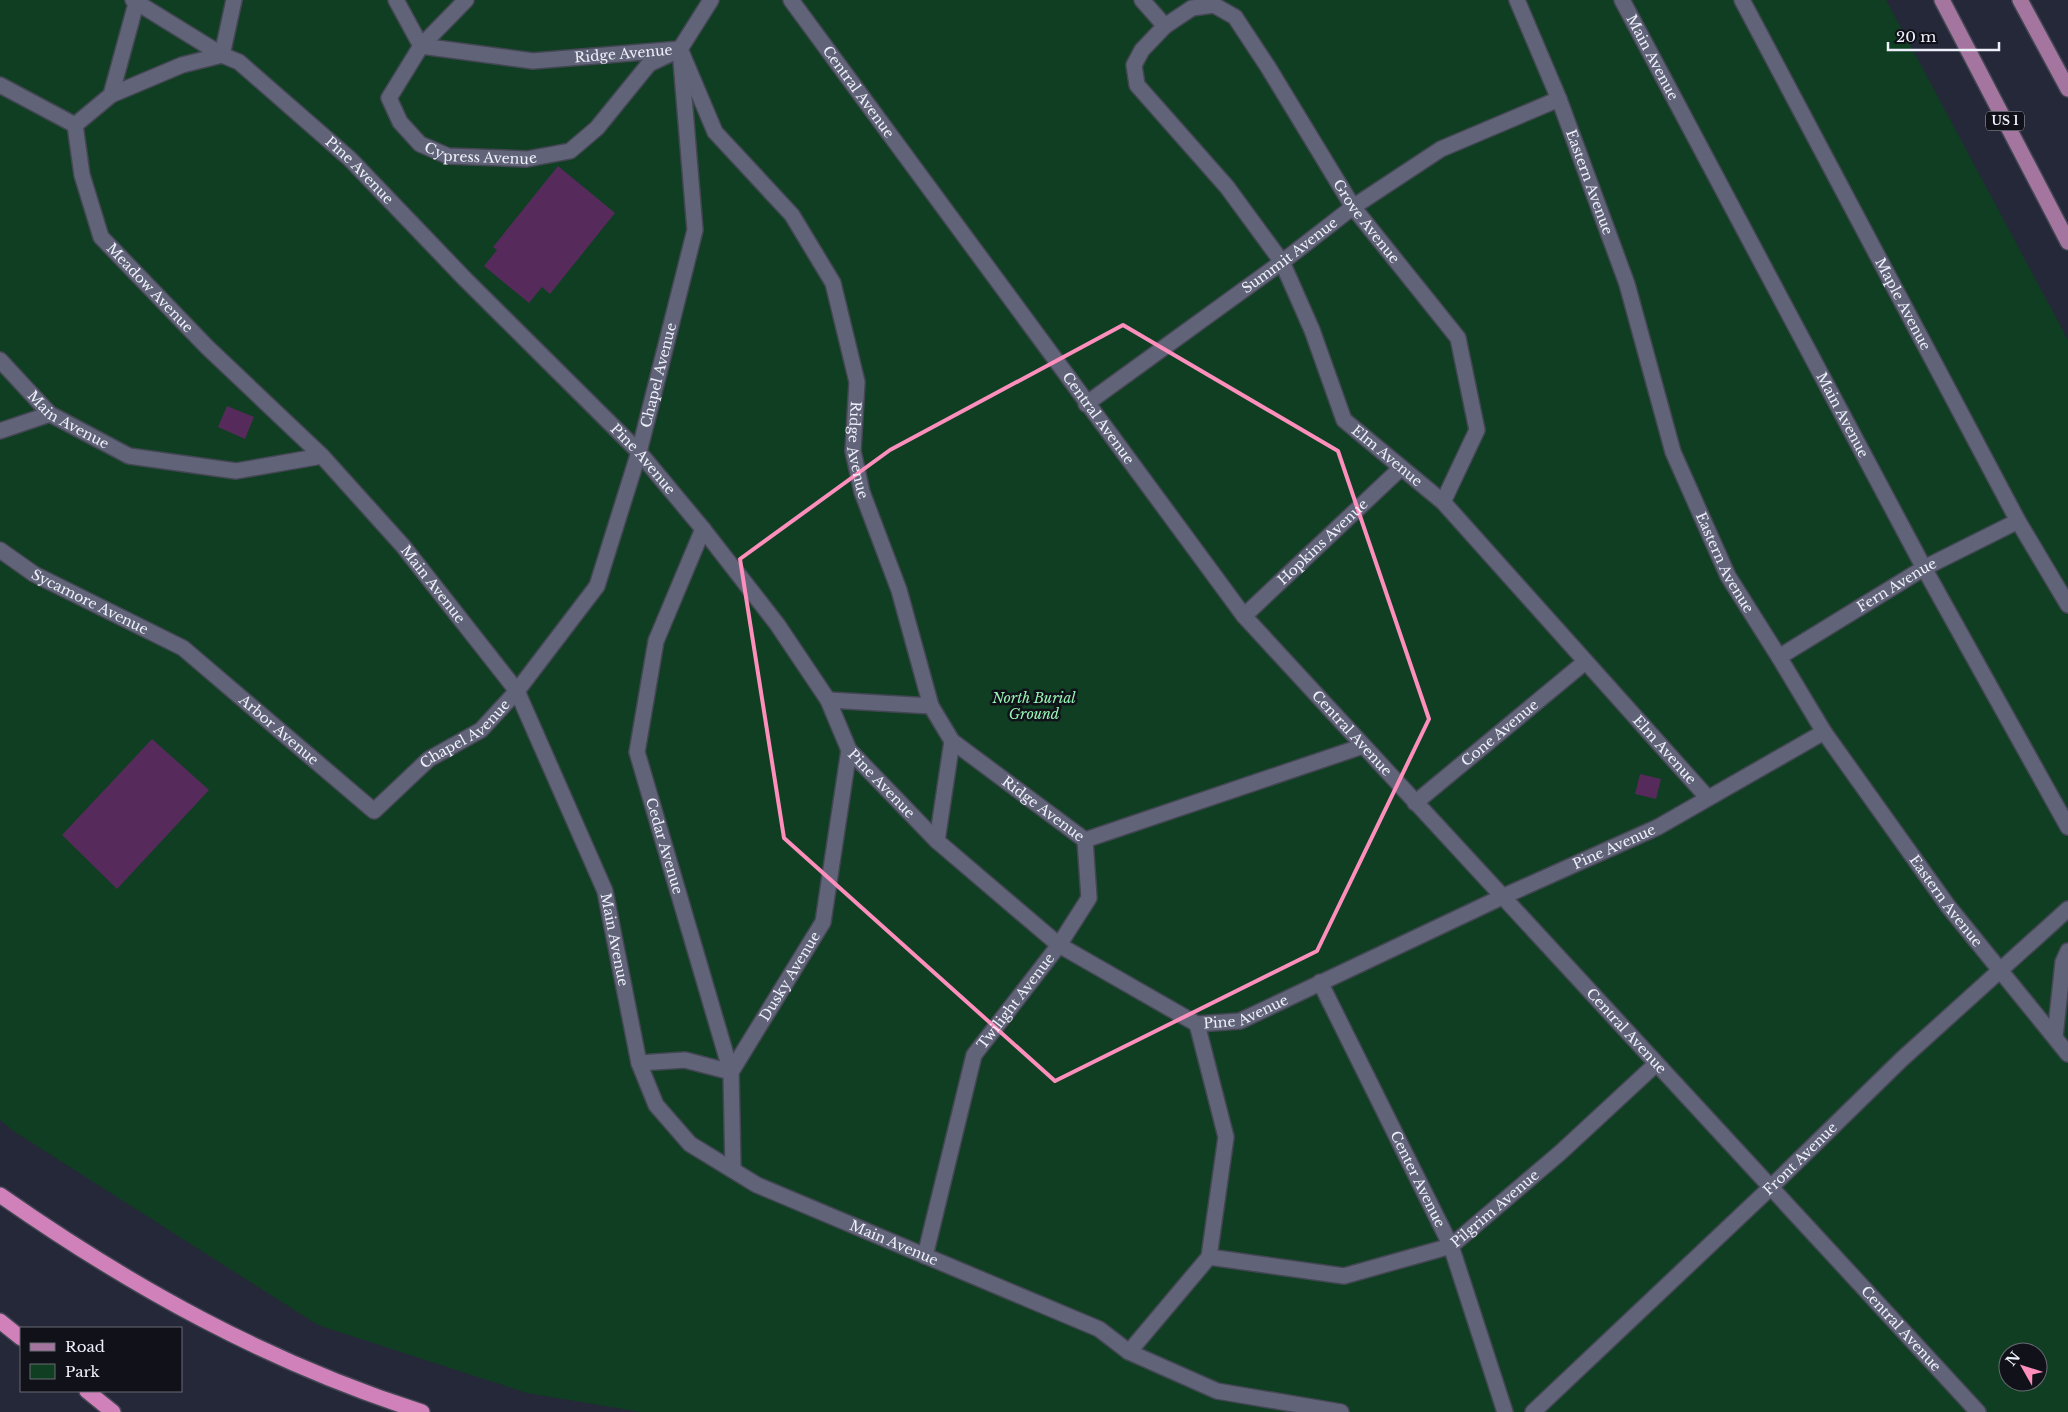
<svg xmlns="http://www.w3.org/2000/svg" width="2068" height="1412" viewBox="0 0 2068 1412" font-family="'Libre Baskerville',serif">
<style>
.green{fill:#103e22;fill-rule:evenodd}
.building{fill:#562a5a}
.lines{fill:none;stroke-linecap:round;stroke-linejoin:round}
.minor-casing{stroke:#444654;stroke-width:18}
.major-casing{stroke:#444654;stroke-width:18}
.highway-casing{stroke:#444654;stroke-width:18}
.minor{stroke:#616478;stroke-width:15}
.major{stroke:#a4759f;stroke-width:15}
.highway{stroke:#d181b9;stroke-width:15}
.marked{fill:none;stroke:#fe8ebc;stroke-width:4;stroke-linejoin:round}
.labels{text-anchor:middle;stroke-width:5;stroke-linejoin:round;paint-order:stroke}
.shield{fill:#101119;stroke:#abadb7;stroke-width:1}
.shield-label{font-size:12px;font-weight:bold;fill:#eef0fb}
.street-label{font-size:14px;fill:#eef0fb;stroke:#101119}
.park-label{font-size:14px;font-style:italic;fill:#97f4b4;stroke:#101119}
</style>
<rect width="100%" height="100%" fill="#252838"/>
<path class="green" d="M 0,0 L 1886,0 L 2068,340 L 2068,1412 L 641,1412 L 527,1393 L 318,1325 L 15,1132 L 0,1120 ZM 2008,1352 L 2038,1352 L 2038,1382 L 2008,1382 Z"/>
<path class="building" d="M 558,166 L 615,213 L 550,294 L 542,287 L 529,303 L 484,266 L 497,250 L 493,247 Z
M 227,406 L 254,417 L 245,439 L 218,427 Z
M 152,739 L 209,790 L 117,889 L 62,835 Z
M 1640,774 L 1661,779 L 1656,799 L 1635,794 Z"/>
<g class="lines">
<defs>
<g id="minor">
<path id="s1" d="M 133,0 L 222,55 L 239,62 L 350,159 L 465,279 L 639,452 L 703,529 L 777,624 L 828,700 L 849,750 L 937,841 L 1059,945 L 1197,1024 L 1240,1021 L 1502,897 L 1658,827 L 1824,732"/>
<path id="s2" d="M 396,0 L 421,46 L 533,61 L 680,49 L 715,132 L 792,215 L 833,283 L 857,382 L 853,451 L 862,492 L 899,590 L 931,706 L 952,741 L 1085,840 L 1363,746"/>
<path id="s3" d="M 466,0 L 421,46 L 389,98 L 400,122 L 420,144 L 448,156 L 527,159 L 570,151 L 597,128 L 649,64 L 670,54"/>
<path id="s4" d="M 791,0 L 1244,616 L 1978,1412"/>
<path id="s5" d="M 1142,0 L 1165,26 L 1142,50 L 1134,65 L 1137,85 L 1227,187 L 1282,262 L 1312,330 L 1344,420 L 1443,502 L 1707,797"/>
<path id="s6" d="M 1517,0 L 1559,99 L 1627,284 L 1673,452 L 1728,576 L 1779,657 L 1824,732 L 1948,906 L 2068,1054"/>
<path id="s7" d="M 1622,0 L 1924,568 L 2068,827"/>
<path id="s8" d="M 1742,0 L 2018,521 L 2068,605"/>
<path id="s9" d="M 1165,26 L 1192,8 L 1214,5 L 1235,17 L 1268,67 L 1353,207 L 1458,338 L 1477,430 L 1443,502"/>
<path id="s10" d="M 0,85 L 75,125 L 82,175 L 101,237 L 207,347 L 322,456"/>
<path d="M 111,95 L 182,65 L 222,55 L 234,0"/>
<path d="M 75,125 L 111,95 L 137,0"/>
<path id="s11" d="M 0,360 L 50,414 L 129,456 L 236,471 L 322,456 L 403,546 L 517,691 L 605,891 L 639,1063 L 656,1105 L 690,1144 L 757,1185 L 1099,1329 L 1129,1352 L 1217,1391 L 1341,1412"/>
<path id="s12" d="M 1086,404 L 1282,262 L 1353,207 L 1441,149 L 1559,99"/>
<path d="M 0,431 L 50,414"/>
<path id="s13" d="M 703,529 L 656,641 L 637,752 L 731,1072 L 733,1170"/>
<path id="s14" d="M 0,550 L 34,574 L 183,648 L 374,811 L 429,759 L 481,730 L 517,691 L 597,586 L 639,452 L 695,230 L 680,49 L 711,0"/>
<path id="s15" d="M 1244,616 L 1401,468"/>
<path id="s16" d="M 1779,657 L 1924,568 L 2018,521"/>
<path d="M 828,700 L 931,706"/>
<path id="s17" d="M 1415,803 L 1585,662"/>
<path d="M 937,841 L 952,741"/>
<path id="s18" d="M 1320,982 L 1451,1246 L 1505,1412"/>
<path d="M 2055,1037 L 2063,962 L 2068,951"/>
<path id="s19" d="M 639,1063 L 685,1060 L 731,1072 L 823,922 L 849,750"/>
<path id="s20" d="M 925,1256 L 974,1055 L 1059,945 L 1089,898 L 1085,840"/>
<path id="s21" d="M 1209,1257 L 1344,1276 L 1451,1246 L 1561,1152 L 1656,1064"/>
<path d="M 1129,1352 L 1209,1257 L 1226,1137 L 1197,1024"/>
<path id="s22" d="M 1533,1412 L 1770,1188 L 1902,1059 L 2068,909"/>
</g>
<path id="major" d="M 1942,0 L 2068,242
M 2020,0 L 2068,89"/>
<path id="highway" d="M 0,1195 C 133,1288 267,1362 422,1412
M 0,1321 L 21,1338
M 87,1391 L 113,1412"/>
</defs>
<use href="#minor" class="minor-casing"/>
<use href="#major" class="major-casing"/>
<use href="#highway" class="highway-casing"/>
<use href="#minor" class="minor"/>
<use href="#major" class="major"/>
<use href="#highway" class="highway"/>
</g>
<path class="marked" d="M 1123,325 L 1338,451 L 1429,719 L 1317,951 L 1055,1081 L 784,838 L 740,559 L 890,450 Z"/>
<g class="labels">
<rect class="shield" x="1986" y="111.5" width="38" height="19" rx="4"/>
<g class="shield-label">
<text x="2005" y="125">US 1</text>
</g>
<g class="street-label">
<text dy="5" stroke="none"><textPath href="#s2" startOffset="256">Ridge Avenue</textPath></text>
<text dy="5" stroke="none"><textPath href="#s7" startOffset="65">Main Avenue</textPath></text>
<text dy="5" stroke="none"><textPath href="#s4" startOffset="114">Central Avenue</textPath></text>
<text dy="5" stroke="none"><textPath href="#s3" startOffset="244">Cypress Avenue</textPath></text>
<text dy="5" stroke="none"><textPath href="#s1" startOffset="285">Pine Avenue</textPath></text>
<text dy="5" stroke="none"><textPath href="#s6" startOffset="196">Eastern Avenue</textPath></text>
<text dy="5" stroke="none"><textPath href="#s9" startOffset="322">Grove Avenue</textPath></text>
<text dy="5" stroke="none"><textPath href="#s12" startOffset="252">Summit Avenue</textPath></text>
<text dy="5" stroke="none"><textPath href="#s10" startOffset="271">Meadow Avenue</textPath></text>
<text dy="5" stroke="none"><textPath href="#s8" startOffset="344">Maple Avenue</textPath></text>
<text dy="5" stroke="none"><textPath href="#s14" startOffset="999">Chapel Avenue</textPath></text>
<text dy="5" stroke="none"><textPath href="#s7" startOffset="470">Main Avenue</textPath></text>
<text dy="5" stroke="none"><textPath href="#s11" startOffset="92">Main Avenue</textPath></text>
<text dy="5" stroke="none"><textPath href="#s4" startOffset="519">Central Avenue</textPath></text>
<text dy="5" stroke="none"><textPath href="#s2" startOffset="766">Ridge Avenue</textPath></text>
<text dy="5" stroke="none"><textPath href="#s5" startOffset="560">Elm Avenue</textPath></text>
<text dy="5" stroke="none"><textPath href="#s1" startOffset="690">Pine Avenue</textPath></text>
<text dy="5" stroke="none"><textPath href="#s15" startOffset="108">Hopkins Avenue</textPath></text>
<text dy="5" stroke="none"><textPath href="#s6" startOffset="601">Eastern Avenue</textPath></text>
<text dy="5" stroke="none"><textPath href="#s11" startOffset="528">Main Avenue</textPath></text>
<text dy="5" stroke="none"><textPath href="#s16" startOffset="138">Fern Avenue</textPath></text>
<text dy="5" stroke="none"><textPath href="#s14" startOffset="104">Sycamore Avenue</textPath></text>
<text dy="5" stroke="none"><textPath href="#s14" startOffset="334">Arbor Avenue</textPath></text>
<text dy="5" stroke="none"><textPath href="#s17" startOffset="110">Cone Avenue</textPath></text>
<text dy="5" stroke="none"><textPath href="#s4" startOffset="924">Central Avenue</textPath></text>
<text dy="5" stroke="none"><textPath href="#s14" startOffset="579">Chapel Avenue</textPath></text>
<text dy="5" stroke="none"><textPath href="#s5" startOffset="965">Elm Avenue</textPath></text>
<text dy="5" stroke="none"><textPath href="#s1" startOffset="1095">Pine Avenue</textPath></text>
<text dy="5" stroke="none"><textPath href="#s2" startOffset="1188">Ridge Avenue</textPath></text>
<text dy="5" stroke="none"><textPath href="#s13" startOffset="332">Cedar Avenue</textPath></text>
<text dy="5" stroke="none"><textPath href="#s1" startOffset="1950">Pine Avenue</textPath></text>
<text dy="5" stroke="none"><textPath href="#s6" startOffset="1006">Eastern Avenue</textPath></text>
<text dy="5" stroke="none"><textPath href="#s11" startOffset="932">Main Avenue</textPath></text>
<text dy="5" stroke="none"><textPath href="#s19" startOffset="206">Dusky Avenue</textPath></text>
<text dy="5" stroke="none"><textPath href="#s20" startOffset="275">Twilight Avenue</textPath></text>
<text dy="5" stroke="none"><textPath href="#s1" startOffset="1545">Pine Avenue</textPath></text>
<text dy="5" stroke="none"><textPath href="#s4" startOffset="1329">Central Avenue</textPath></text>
<text dy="5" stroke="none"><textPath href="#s22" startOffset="368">Front Avenue</textPath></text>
<text dy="5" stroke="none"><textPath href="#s18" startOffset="220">Center Avenue</textPath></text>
<text dy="5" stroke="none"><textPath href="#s21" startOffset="305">Pilgrim Avenue</textPath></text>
<text dy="5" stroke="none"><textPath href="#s11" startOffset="1382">Main Avenue</textPath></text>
<text dy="5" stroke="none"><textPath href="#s4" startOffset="1734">Central Avenue</textPath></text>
</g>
<g class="park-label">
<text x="1034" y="703">North Burial<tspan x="1034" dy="16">Ground</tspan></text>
</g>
</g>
<rect x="20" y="1327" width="162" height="65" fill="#101119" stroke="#696a73"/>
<rect x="30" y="1343" width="25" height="8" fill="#a4759f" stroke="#696a73"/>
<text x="65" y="1352" font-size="15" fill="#eef0fb">Road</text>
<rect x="30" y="1364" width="25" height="15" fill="#103e22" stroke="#696a73"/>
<text x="65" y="1377" font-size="15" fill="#eef0fb">Park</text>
<g transform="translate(2023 1367) rotate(309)"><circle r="24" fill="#101119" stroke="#696a73"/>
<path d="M0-4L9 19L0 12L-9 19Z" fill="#fe8ebc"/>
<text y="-8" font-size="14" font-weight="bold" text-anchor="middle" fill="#eef0fb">N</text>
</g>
<path d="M1888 42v8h111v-8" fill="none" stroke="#eef0fb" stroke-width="2.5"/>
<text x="1896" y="42" font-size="15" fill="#eef0fb" stroke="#101119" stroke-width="4" paint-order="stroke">20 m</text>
</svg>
